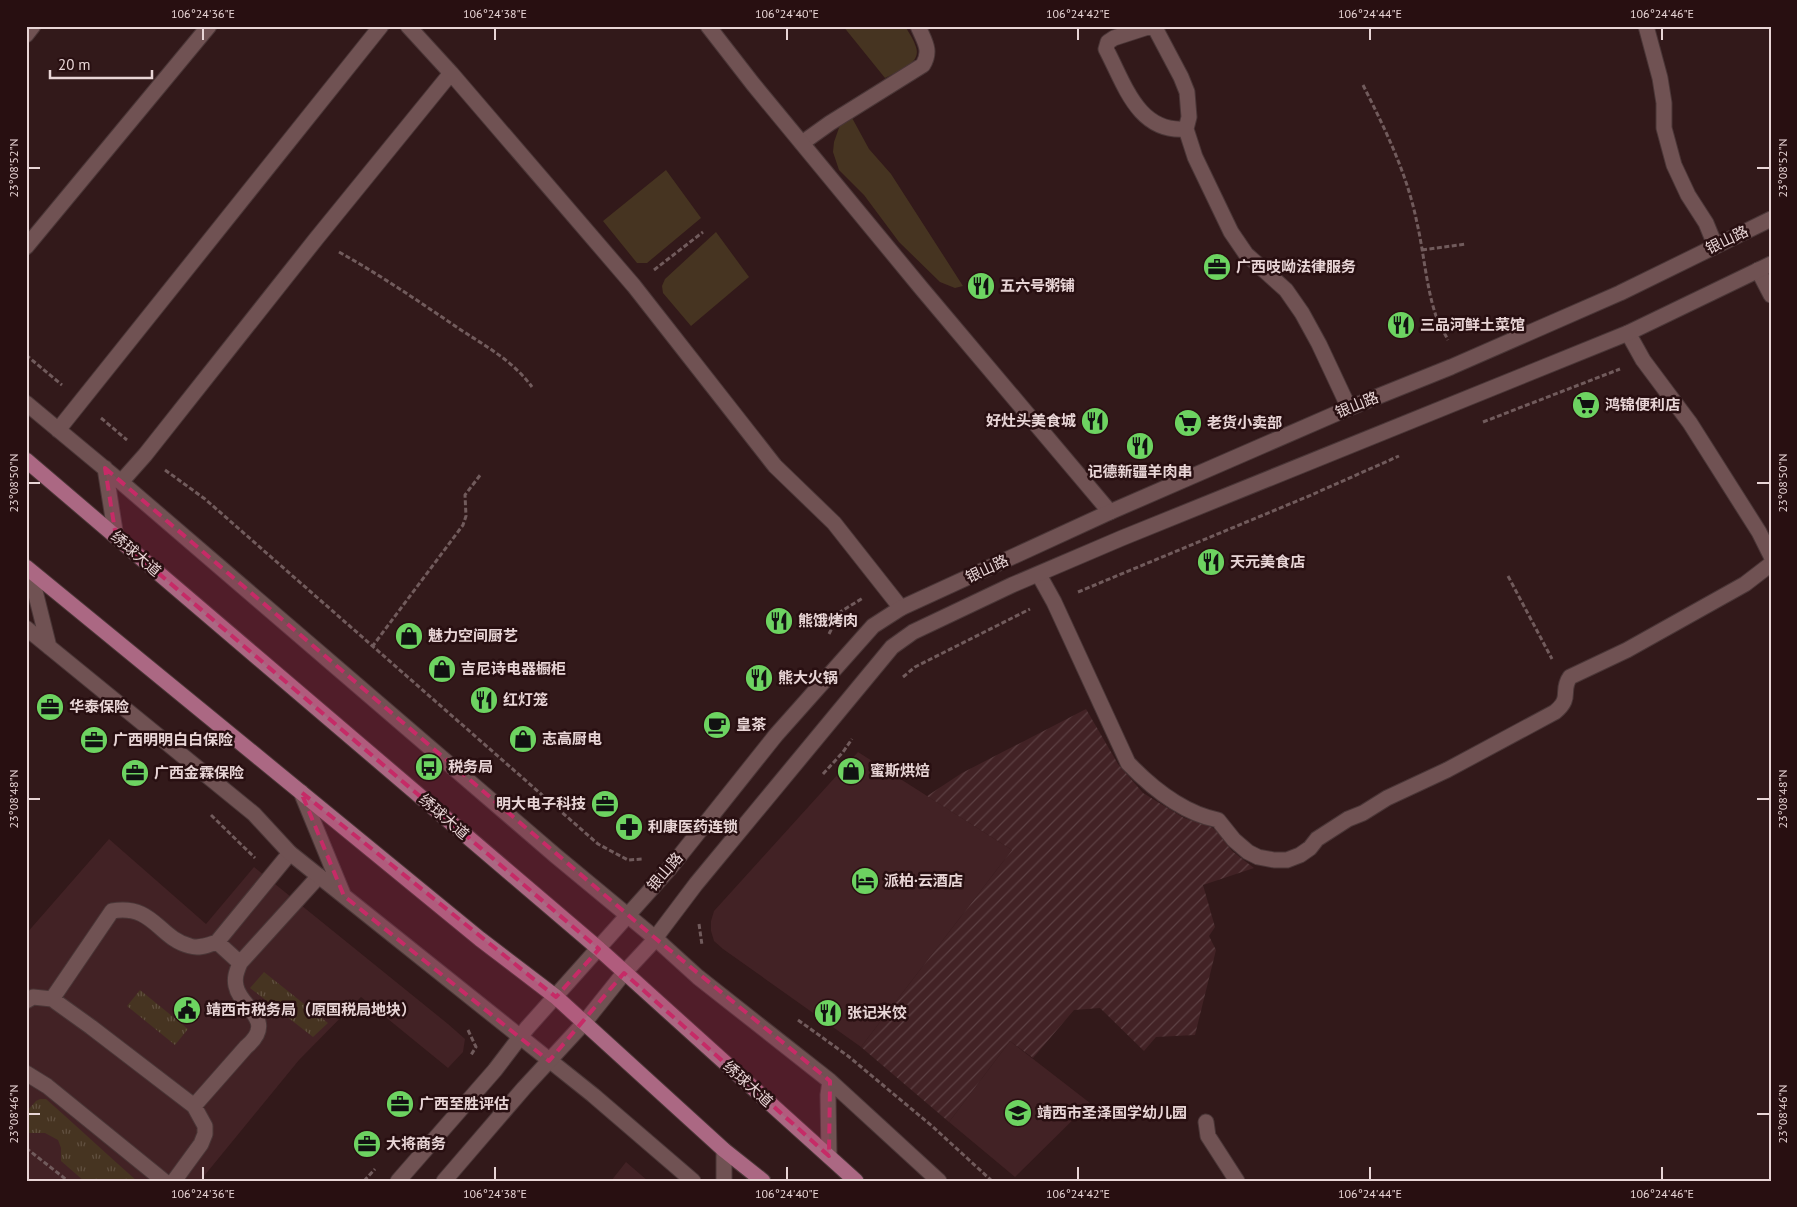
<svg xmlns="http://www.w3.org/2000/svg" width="1797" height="1207" viewBox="0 0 1797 1207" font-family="'PT Sans','Noto Sans SC',sans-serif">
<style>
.built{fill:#422225}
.industrial{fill:url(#industrial-furrows)}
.grass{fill:url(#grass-tufts)}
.garden{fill:#463421}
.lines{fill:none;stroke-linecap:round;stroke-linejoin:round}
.lane-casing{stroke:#4a3637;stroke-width:17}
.street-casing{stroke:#4a3637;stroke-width:17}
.secondary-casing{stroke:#4a3637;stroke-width:17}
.primary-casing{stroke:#4a3637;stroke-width:17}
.path{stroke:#715b5c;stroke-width:3;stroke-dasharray:5 2.5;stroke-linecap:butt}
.lane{stroke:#705253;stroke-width:15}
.street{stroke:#705253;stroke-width:15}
.secondary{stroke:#705253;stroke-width:15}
.primary{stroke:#ab6883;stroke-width:15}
.marked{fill:#c62b67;fill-opacity:0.2;stroke:#c62b67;stroke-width:4;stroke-dasharray:10 6;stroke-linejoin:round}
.ticks{fill:none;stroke:#e8d5d6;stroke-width:2}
.labels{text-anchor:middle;stroke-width:5;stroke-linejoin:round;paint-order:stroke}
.street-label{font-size:15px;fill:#e8d5d6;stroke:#280f11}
.poi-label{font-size:15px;font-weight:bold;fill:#e8d5d6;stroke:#280f11;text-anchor:start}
.neatline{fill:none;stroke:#e8d5d6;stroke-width:2}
.ticks-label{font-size:12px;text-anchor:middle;fill:#e8d5d6}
</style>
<defs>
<pattern id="industrial-furrows" width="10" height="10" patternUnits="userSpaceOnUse" patternTransform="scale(1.25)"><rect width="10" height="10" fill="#422225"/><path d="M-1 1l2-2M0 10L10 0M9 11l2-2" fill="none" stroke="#5d4144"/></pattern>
<pattern id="grass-tufts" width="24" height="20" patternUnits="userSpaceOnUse" patternTransform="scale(1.25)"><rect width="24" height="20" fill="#463421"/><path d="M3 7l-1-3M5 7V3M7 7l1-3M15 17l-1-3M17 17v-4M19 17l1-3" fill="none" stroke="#615040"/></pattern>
</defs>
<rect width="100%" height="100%" fill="#32191a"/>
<path class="built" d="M 858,752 L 1012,850 L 861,1047 L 723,949 L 714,941 L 711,931 L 711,921 L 714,911 Z
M 109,839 L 206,924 L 254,867 L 448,1024 L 465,1039 L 463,1052 L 448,1068 L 361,997 L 299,1060 L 200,1181 L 26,1181 L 26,934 Z
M 1010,1041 L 1090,1103 L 1015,1177 L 949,1122 Z
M 626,1162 L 648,1181 L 611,1181 Z"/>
<path class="industrial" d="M 1086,709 L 1118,764 L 1143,793 L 1184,818 L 1210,826 L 1217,831 L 1232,851 L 1254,868 L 1203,885 L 1215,927 L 1209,936 L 1216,950 L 1195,1035 L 1156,1037 L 1144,1051 L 1100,1008 L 1074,1010 L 1033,1058 L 1010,1041 L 949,1122 L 861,1047 L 1012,850 L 927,796 L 962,773 Z"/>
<path class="grass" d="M 264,972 L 328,1023 L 313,1037 L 250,988 Z
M 140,990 L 188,1029 L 175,1045 L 127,1006 Z
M 40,1099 L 46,1099 C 77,1126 106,1154 137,1181 L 84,1181 L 61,1161 L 61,1148 L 58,1140 L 45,1133 L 26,1133 L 26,1112 L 36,1101 Z"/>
<path class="garden" d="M 843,26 L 905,26 C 909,33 914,40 916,47 C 922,64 896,72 885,78 Z
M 851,116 L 869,149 L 891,174 L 963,286 L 955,288 L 940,282 L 899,242 L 864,195 L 839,170 L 833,152 L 834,142 L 840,125 Z
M 666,170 L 701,218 L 647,263 L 637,263 L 603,221 Z
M 716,232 L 749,277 L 691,326 L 663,293 L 662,286 L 665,279 Z"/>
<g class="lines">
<defs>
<path id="lane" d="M 1151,26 L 1114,38 L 1108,42 L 1106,49 C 1125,85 1138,133 1186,129
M 1154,26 L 1181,77 L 1187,92 L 1189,117 L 1186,129 L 1195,157 L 1231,232 L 1246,254 L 1286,290 L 1302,313 L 1319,344 L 1349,408
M 1646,26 L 1660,78 L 1664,103 L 1664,128 L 1674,165 L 1688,195 L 1706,223 L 1715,245
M 802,143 L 830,123 L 923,65 C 932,50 924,41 918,26
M 1039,575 L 1054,602 L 1128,763 C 1152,788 1183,813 1218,820 L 1234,840 L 1248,852 L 1258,857 L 1274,860 L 1287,860 L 1300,855 L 1310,848 L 1317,839 L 1348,819 L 1363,813 L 1387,798 L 1447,770 L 1555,712 C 1573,697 1560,691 1570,677 L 1627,650 L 1745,584 L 1771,564
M 217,942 L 240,963
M 52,999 L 112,911 C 154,904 158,938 190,946 C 199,949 208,945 217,942 L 290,853
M 26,1001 L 33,997 L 52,999 L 91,1027 L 194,1106 L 205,1126 L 205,1134 L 201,1144 L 174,1181
M 26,1073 L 47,1086 L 164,1181
M 194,1106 L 246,1047 C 278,1020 240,1008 236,986 C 234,977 237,971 240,963 L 319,876
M 1206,1122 L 1208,1136 L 1237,1181"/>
<path id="street" d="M 408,26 L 451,73 L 634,286 L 775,466 L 834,523 L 901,608
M 708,26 L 753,84 L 922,289 L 1110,512
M 26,35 L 33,26
M 26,247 L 209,26
M 1758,270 L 1771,295
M 1628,333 L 1643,360 L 1690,423 L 1759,532 L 1771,556
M 26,403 L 121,482 L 556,856 L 655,938 L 698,977 L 830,1081 L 939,1181
M 58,430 L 381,26
M 105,468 L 116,537
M 121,482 L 145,455 L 316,239 L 451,73
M 30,571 L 49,647
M 26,628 L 254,814 L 290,853 L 593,1095 L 693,1181
M 301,792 L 343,894
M 724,1150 L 724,1181
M 829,1156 L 828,1095 L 830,1081"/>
<path id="secondary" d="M 398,1181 L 495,1070 L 527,1028 L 670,868 L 776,735 L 873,626 L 901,608 L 1110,512 L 1349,408 L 1451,367 L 1620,293 L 1771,219
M 444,1181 L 524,1088 L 584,1023 L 624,973 L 650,945 L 696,884 L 892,647 L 913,632 L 1012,585 L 1122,538 L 1628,333 L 1771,264"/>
<path id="primary" d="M 26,460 L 599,949 L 856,1181
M 26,567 L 480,939 L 556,997 L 724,1150 L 763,1181"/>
</defs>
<use href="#lane" class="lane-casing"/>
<use href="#street" class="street-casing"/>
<use href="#secondary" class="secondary-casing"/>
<use href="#primary" class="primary-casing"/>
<path class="path" d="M 1363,85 C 1385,129 1407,173 1417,223 C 1424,253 1426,286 1436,316 C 1439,324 1444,332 1448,340
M 1422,250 L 1466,244
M 339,252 C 382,276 421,303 461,330 C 487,347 513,361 532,387
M 654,270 L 703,232
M 26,355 L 62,385
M 101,418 L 127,440
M 1483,422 L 1620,369
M 165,470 L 205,499 L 598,844 L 628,860 L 642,859
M 1508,576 L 1552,659
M 1078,592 L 1309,496 L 1399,456
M 829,634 L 840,612 L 863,598
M 372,647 L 463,525 L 466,516 L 465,495 L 481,474
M 903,677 L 915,667 L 1030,609
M 823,774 L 843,752 L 852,739
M 211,815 L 255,858
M 699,924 L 702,945
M 798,1020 L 848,1056 L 932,1126 L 992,1181
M 468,1030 L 476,1047 L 471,1055
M 26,1148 L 68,1181
M 364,1181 L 375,1169"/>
<use href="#lane" class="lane"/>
<use href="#street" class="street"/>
<use href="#secondary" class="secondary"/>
<use href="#primary" class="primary"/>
</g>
<path class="marked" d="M 105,468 L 655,938 L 830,1081 L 829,1156 L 624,973 L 549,1061 L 344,896 L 301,792 L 556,997 L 599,949 L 116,537 Z"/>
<path class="ticks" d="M 203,28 L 203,40M 495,28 L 495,40M 787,28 L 787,40M 1078,28 L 1078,40M 1370,28 L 1370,40M 1662,28 L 1662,40M 28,168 L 40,168M 1757,168 L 1770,168M 28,483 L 40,483M 1757,483 L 1770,483M 28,799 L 40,799M 1757,799 L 1770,799M 28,1114 L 40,1114M 1757,1114 L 1770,1114M 203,1167 L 203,1180M 495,1167 L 495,1180M 787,1167 L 787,1180M 1078,1167 L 1078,1180M 1370,1167 L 1370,1180M 1662,1167 L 1662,1180"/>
<defs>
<symbol id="office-disc" viewBox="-11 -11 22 22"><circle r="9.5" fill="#6dd361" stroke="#280f11"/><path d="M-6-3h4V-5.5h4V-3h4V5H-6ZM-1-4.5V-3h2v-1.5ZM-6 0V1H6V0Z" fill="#111"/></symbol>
<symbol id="restaurant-disc" viewBox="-11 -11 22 22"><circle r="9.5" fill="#6dd361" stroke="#280f11"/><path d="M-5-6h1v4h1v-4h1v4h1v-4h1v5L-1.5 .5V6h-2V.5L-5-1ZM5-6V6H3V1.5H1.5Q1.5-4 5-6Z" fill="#111"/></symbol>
<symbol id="supermarket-disc" viewBox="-11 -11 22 22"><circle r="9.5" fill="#6dd361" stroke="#280f11"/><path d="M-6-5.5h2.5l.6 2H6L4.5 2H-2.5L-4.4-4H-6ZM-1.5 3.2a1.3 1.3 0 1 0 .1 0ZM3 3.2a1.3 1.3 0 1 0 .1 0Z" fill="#111"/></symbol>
<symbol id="shop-disc" viewBox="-11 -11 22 22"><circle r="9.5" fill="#6dd361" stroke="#280f11"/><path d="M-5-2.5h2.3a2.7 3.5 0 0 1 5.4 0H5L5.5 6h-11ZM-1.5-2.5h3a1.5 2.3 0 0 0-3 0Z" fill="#111"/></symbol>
<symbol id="cafe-disc" viewBox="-11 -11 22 22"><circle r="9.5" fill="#6dd361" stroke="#280f11"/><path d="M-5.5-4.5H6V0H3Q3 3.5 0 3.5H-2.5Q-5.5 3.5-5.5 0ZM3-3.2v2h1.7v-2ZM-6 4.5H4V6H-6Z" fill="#111"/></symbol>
<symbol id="bus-disc" viewBox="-11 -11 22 22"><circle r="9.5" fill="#6dd361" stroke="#280f11"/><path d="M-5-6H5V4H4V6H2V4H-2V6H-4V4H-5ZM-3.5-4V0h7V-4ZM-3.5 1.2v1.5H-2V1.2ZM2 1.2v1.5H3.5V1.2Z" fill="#111"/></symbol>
<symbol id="pharmacy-disc" viewBox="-11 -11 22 22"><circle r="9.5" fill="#6dd361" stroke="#280f11"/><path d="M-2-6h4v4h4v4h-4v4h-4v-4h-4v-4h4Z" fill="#111"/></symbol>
<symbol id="hotel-disc" viewBox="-11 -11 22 22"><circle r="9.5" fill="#6dd361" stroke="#280f11"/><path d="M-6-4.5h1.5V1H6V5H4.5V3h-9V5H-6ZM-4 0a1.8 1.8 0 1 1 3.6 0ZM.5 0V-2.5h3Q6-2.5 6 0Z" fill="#111"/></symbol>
<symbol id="civic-disc" viewBox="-11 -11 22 22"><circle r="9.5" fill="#6dd361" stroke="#280f11"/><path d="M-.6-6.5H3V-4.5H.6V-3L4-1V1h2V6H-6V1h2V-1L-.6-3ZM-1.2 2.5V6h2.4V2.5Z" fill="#111"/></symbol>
<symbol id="school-disc" viewBox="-11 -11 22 22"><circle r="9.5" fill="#6dd361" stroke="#280f11"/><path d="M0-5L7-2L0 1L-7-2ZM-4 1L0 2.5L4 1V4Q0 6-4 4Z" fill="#111"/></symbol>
</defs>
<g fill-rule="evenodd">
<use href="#office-disc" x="1201" y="251" width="32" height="32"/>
<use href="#restaurant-disc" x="965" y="270" width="32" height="32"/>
<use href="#restaurant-disc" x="1385" y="309" width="32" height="32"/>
<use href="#supermarket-disc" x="1570" y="389" width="32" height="32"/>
<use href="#restaurant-disc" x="1079" y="405" width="32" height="32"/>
<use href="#supermarket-disc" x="1172" y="407" width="32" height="32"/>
<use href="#restaurant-disc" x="1124" y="430" width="32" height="32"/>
<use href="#restaurant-disc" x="1195" y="546" width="32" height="32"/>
<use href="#restaurant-disc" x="763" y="605" width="32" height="32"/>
<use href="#shop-disc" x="393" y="620" width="32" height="32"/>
<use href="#shop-disc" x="426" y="653" width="32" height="32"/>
<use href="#restaurant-disc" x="743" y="662" width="32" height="32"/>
<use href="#restaurant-disc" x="468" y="684" width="32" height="32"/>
<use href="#office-disc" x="34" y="691" width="32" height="32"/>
<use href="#cafe-disc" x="701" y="709" width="32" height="32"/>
<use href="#shop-disc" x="507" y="723" width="32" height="32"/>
<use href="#office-disc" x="78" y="724" width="32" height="32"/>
<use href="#bus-disc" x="413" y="751" width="32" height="32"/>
<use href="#shop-disc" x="835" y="755" width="32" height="32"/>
<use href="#office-disc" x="119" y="757" width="32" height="32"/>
<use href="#office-disc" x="589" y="788" width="32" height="32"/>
<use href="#pharmacy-disc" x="613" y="811" width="32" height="32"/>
<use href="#hotel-disc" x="849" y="865" width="32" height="32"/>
<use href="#civic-disc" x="171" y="994" width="32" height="32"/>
<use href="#restaurant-disc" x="812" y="997" width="32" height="32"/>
<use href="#office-disc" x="384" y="1088" width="32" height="32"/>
<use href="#school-disc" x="1002" y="1097" width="32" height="32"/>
<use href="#office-disc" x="351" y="1128" width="32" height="32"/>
</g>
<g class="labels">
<g class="street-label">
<text transform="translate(1727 240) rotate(-26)" y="5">银山路</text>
<text transform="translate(1357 405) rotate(-22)" y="5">银山路</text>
<text transform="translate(136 554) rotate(41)" y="5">绣球大道</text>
<text transform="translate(987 569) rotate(-25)" y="5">银山路</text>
<text transform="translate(444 817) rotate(41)" y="5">绣球大道</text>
<text transform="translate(665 872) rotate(-49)" y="5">银山路</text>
<text transform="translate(748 1084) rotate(42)" y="5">绣球大道</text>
</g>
<g class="poi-label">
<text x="1236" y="272">广西吱呦法律服务</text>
<text x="1000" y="291">五六号粥铺</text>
<text x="1420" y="330">三品河鲜土菜馆</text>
<text x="1605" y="410">鸿锦便利店</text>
<text x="1076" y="426" text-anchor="end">好灶头美食城</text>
<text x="1207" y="428">老货小卖部</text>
<text x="1140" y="477" text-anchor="middle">记德新疆羊肉串</text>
<text x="1230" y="567">天元美食店</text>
<text x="798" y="626">熊饿烤肉</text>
<text x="428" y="641">魅力空间厨艺</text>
<text x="461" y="674">吉尼诗电器橱柜</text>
<text x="778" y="683">熊大火锅</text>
<text x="503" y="705">红灯笼</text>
<text x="69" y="712">华泰保险</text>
<text x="736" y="730">皇茶</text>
<text x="542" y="744">志高厨电</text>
<text x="113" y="745">广西明明白白保险</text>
<text x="448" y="772">税务局</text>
<text x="870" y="776">蜜斯烘焙</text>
<text x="154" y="778">广西金霖保险</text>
<text x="586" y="809" text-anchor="end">明大电子科技</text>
<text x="648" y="832">利康医药连锁</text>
<text x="884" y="886">派柏·云酒店</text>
<text x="206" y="1015">靖西市税务局（原国税局地块）</text>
<text x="847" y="1018">张记米饺</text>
<text x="419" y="1109">广西至胜评估</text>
<text x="1037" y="1118">靖西市圣泽国学幼儿园</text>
<text x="386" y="1149">大将商务</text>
</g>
</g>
<rect width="1797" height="1207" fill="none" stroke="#280f11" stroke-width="55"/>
<path d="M50 70v8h102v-8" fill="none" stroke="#e8d5d6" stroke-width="2.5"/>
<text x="58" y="70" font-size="15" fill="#e8d5d6" stroke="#280f11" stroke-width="4" paint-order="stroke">20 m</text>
<rect x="28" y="28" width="1742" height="1152" class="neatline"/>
<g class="ticks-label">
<text x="203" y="18">106°24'36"E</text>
<text x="495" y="18">106°24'38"E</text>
<text x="787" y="18">106°24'40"E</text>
<text x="1078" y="18">106°24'42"E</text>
<text x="1370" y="18">106°24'44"E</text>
<text x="1662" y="18">106°24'46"E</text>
<text transform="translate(14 168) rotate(-90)" y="4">23°08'52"N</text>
<text transform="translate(1783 168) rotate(-90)" y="4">23°08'52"N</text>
<text transform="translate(14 483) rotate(-90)" y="4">23°08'50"N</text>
<text transform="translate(1783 483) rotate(-90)" y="4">23°08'50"N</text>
<text transform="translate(14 799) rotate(-90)" y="4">23°08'48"N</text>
<text transform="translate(1783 799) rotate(-90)" y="4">23°08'48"N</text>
<text transform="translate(14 1114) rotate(-90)" y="4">23°08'46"N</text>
<text transform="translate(1783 1114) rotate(-90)" y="4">23°08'46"N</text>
<text x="203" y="1198">106°24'36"E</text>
<text x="495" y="1198">106°24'38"E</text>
<text x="787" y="1198">106°24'40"E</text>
<text x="1078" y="1198">106°24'42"E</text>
<text x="1370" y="1198">106°24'44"E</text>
<text x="1662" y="1198">106°24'46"E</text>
</g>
</svg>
